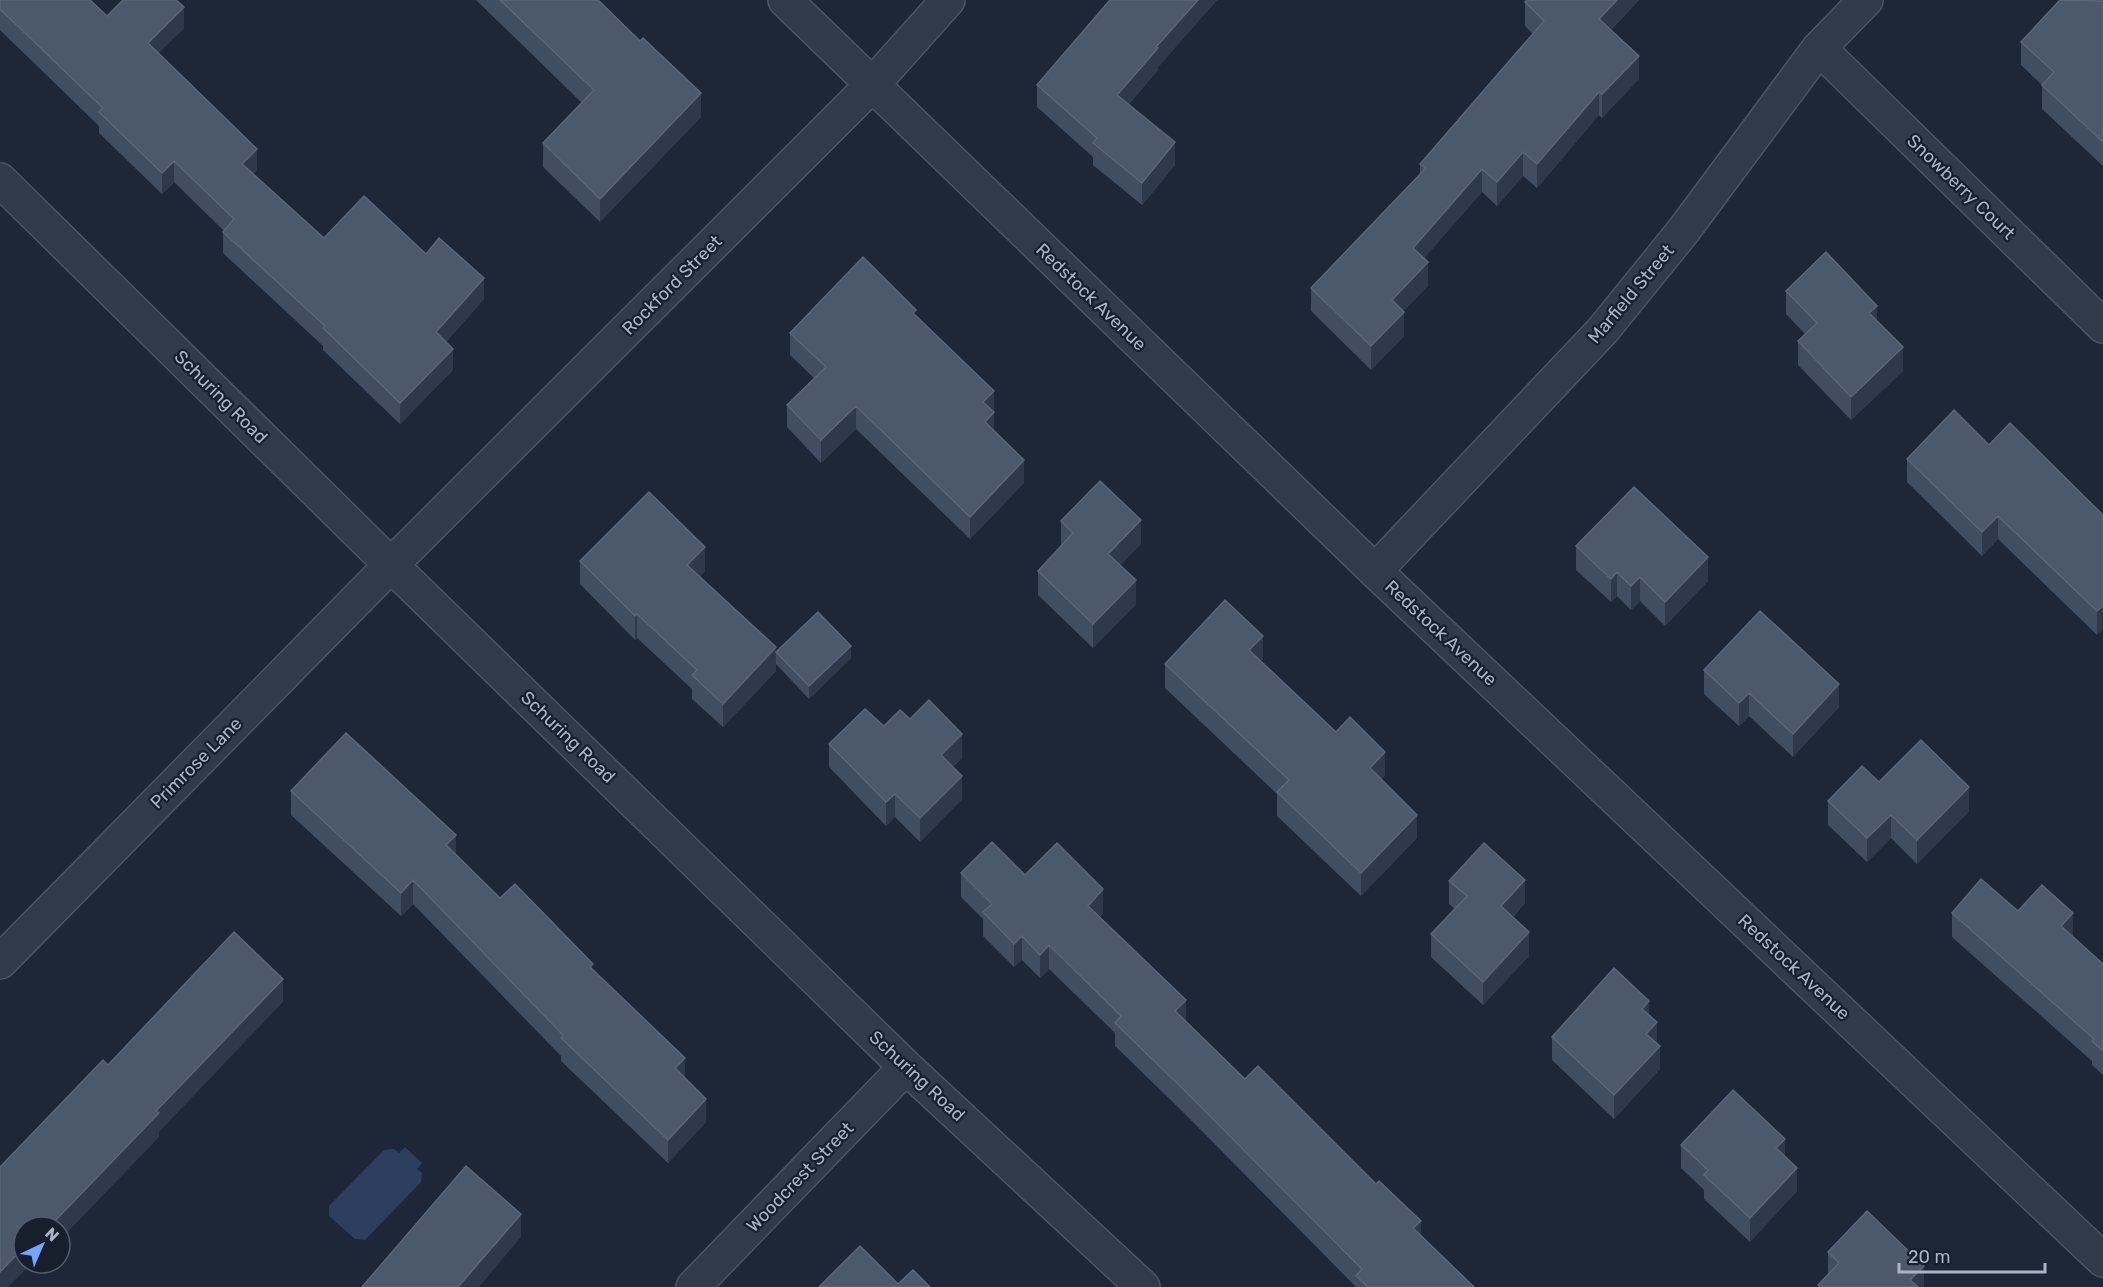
<svg xmlns="http://www.w3.org/2000/svg" width="2103" height="1287" viewBox="0 0 2103 1287" font-family="Rubik,sans-serif">
<style>
.water{fill:#2d3f5f}
.lines{fill:none;stroke-linecap:round;stroke-linejoin:round}
.street-casing{stroke:#4c5464;stroke-width:36}
.street{stroke:#313a48;stroke-width:33}
.wall{fill:#414d61}
.shaded-wall{fill:#2e394c}
.building{fill:#4c586c;stroke:#5b667a;stroke-width:1.5}
.labels{text-anchor:middle;stroke-width:4.5;stroke-linejoin:round;paint-order:stroke}
.street-label{font-size:18px;fill:#abb4c6;stroke:#171f2d}
</style>
<rect width="100%" height="100%" fill="#1d2738"/>
<path class="water" d="M 405,1147 L 422,1163 L 417,1169 L 422,1173 L 421,1182 L 365,1240 L 355,1239 L 329,1216 L 329,1206 L 384,1150 L 394,1149 L 399,1153 Z"/>
<g class="lines">
<defs>
<path id="street" d="M 785,0 L 1375,571 L 2103,1260
M 1819,48 L 2103,326
M 0,180 L 391,565 L 906,1067 L 1143,1287
M 1375,571 L 1603,330 L 1684,230 L 1819,48 L 1866,0
M 0,962 L 391,565 L 872,85 L 948,0
M 693,1287 L 906,1067"/>
</defs>
<use href="#street" class="street-casing"/>
<use href="#street" class="street"/>
</g>
<path class="wall" d="M 0,0 L 184,28 L 158,53 L 257,170 L 253,174 L 324,238 L 426,254 L 484,299 L 446,342 L 453,370 L 400,424 L 323,350 L 323,346 L 223,253 L 223,232 L 224,231 L 174,182 L 162,194 L 99,133 L 99,126 L 0,30 Z
M 476,0 L 598,0 L 701,117 L 600,222 L 543,167 L 543,143 L 582,103 Z
M 1110,0 L 1217,0 L 1158,67 L 1158,70 L 1129,104 L 1175,165 L 1142,205 L 1093,165 L 1093,157 L 1037,107 L 1037,85 Z
M 1527,0 L 1639,0 L 1611,30 L 1639,79 L 1602,118 L 1599,115 L 1537,188 L 1523,176 L 1497,206 L 1482,192 L 1424,258 L 1428,286 L 1403,311 L 1404,336 L 1371,370 L 1311,311 L 1311,288 L 1420,174 L 1420,164 L 1533,34 L 1525,26 L 1525,2 Z
M 2103,1 L 2103,166 L 2042,109 L 2042,85 L 2021,65 L 2021,42 Z
M 1786,291 L 1877,321 L 1903,371 L 1851,420 L 1798,365 L 1798,341 L 1805,334 L 1786,314 Z
M 916,316 L 994,391 L 994,431 L 1024,483 L 970,539 L 856,429 L 821,463 L 787,427 L 787,405 L 814,378 L 790,355 L 790,333 Z
M 1989,445 L 2103,515 L 2097,635 L 1998,539 L 1982,556 L 1907,482 L 1907,459 Z
M 1061,521 L 1141,544 L 1120,565 L 1136,604 L 1093,648 L 1038,595 L 1038,571 L 1062,546 L 1061,545 Z
M 1576,546 L 1708,581 L 1665,626 L 1640,601 L 1631,610 L 1617,596 L 1611,602 L 1576,570 Z
M 580,561 L 705,571 L 700,576 L 776,671 L 723,727 L 692,699 L 692,689 L 637,638 L 635,640 L 580,584 Z
M 776,652 L 851,658 L 809,699 L 776,664 Z
M 1263,659 L 1261,661 L 1336,732 L 1385,775 L 1381,780 L 1417,838 L 1361,896 L 1277,816 L 1277,794 L 1165,688 L 1165,664 Z
M 1704,670 L 1839,707 L 1793,757 L 1749,716 L 1739,726 L 1704,694 Z
M 910,719 L 962,758 L 953,767 L 962,799 L 920,842 L 895,817 L 886,826 L 829,767 L 829,744 Z
M 1879,782 L 1969,811 L 1917,864 L 1891,838 L 1867,862 L 1828,825 L 1828,801 Z
M 291,791 L 456,854 L 500,898 L 593,970 L 685,1078 L 706,1122 L 668,1163 L 561,1061 L 561,1056 L 413,904 L 401,916 L 291,815 Z
M 961,873 L 1025,875 L 1103,913 L 1100,917 L 1186,1021 L 1245,1079 L 1421,1235 L 1474,1287 L 1356,1287 L 1183,1112 L 1115,1046 L 1115,1033 L 1049,969 L 1040,978 L 1022,960 L 1014,967 L 983,936 L 983,919 L 961,897 Z
M 1449,881 L 1525,903 L 1513,917 L 1529,956 L 1483,1005 L 1431,957 L 1431,934 L 1455,909 L 1449,904 Z
M 2018,911 L 2073,937 L 2103,964 L 2103,1075 L 2092,1065 L 2092,1061 L 1952,937 L 1952,913 Z
M 1552,1037 L 1657,1043 L 1660,1069 L 1614,1119 L 1552,1060 Z
M 1681,1145 L 1785,1156 L 1797,1191 L 1750,1242 L 1704,1199 L 1704,1190 L 1681,1168 Z
M 1828,1252 L 1924,1287 L 1818,1287 L 1818,1285 L 1828,1275 Z"/>
<path class="shaded-wall" d="M 1198,0 L 1217,0 L 1158,67 L 1158,70 L 1117,117 L 1117,95 L 1156,47 Z
M 1617,0 L 1639,0 L 1599,42 L 1599,19 Z
M 184,7 L 184,28 L 148,64 L 148,43 Z
M 1639,56 L 1639,79 L 1602,118 L 1602,94 Z
M 1599,92 L 1599,115 L 1537,188 L 1537,164 Z
M 701,93 L 701,117 L 600,222 L 600,199 Z
M 1175,142 L 1175,165 L 1142,205 L 1142,183 Z
M 257,149 L 257,170 L 242,185 L 242,164 Z
M 1523,152 L 1523,176 L 1497,206 L 1497,182 Z
M 174,161 L 174,182 L 162,194 L 162,173 Z
M 1482,169 L 1482,192 L 1413,271 L 1413,248 Z
M 1428,262 L 1428,286 L 1392,323 L 1392,300 Z
M 484,278 L 484,299 L 436,353 L 436,332 Z
M 1877,306 L 1877,329 L 1869,313 Z
M 1404,312 L 1404,336 L 1371,370 L 1371,346 Z
M 1903,347 L 1903,371 L 1851,420 L 1851,397 Z
M 453,349 L 453,370 L 400,424 L 400,403 Z
M 994,391 L 994,435 L 985,444 L 983,402 Z
M 856,406 L 856,429 L 821,463 L 821,440 Z
M 1024,460 L 1024,483 L 970,539 L 970,517 Z
M 1998,516 L 1998,539 L 1982,556 L 1982,532 Z
M 1141,520 L 1141,544 L 1108,578 L 1108,554 Z
M 705,547 L 705,571 L 687,588 L 687,565 Z
M 1708,557 L 1708,581 L 1665,626 L 1665,602 Z
M 1617,572 L 1617,596 L 1611,602 L 1611,579 Z
M 1640,577 L 1640,601 L 1631,610 L 1631,586 Z
M 1136,580 L 1136,604 L 1093,648 L 1093,624 Z
M 2103,606 L 2103,629 L 2097,635 L 2097,611 Z
M 637,614 L 637,638 L 635,640 L 635,616 Z
M 1263,636 L 1263,659 L 1249,674 L 1249,650 Z
M 851,646 L 851,658 L 809,699 L 809,686 Z
M 776,647 L 776,671 L 723,727 L 723,704 Z
M 1839,684 L 1839,707 L 1793,757 L 1793,734 Z
M 1749,693 L 1749,716 L 1739,726 L 1739,703 Z
M 962,734 L 962,758 L 941,779 L 941,755 Z
M 1385,752 L 1385,775 L 1370,792 L 1370,768 Z
M 962,776 L 962,799 L 920,842 L 920,818 Z
M 1969,787 L 1969,811 L 1917,864 L 1917,840 Z
M 895,794 L 895,817 L 886,826 L 886,802 Z
M 1417,815 L 1417,838 L 1361,896 L 1361,873 Z
M 1891,815 L 1891,838 L 1867,862 L 1867,838 Z
M 456,835 L 456,858 L 446,845 Z
M 413,880 L 413,904 L 401,916 L 401,893 Z
M 1525,880 L 1525,903 L 1501,929 L 1501,906 Z
M 1103,889 L 1103,913 L 1088,929 L 1088,906 Z
M 2073,913 L 2073,936 L 2061,926 Z
M 1529,932 L 1529,956 L 1483,1005 L 1483,982 Z
M 1022,936 L 1022,960 L 1014,967 L 1014,944 Z
M 1049,945 L 1049,969 L 1040,978 L 1040,955 Z
M 283,979 L 283,1002 L 159,1132 L 159,1137 L 60,1240 L 60,1227 L 51,1227 L 51,1225 L 156,1111 Z
M 1186,1000 L 1186,1024 L 1175,1011 Z
M 1649,1001 L 1649,1025 L 1642,1009 Z
M 1657,1022 L 1657,1045 L 1646,1034 Z
M 1660,1046 L 1660,1069 L 1614,1119 L 1614,1095 Z
M 685,1058 L 685,1081 L 675,1068 Z
M 706,1099 L 706,1122 L 668,1163 L 668,1140 Z
M 1785,1139 L 1785,1163 L 1776,1148 Z
M 1797,1168 L 1797,1191 L 1750,1242 L 1750,1218 Z
M 521,1214 L 521,1237 L 479,1287 L 458,1287 Z
M 1421,1221 L 1421,1244 L 1413,1228 Z
M 24,1247 L 24,1263 L 32,1263 L 8,1287 L 0,1287 L 0,1272 Z
M 1924,1266 L 1924,1287 L 1910,1287 L 1910,1280 Z"/>
<path class="building" d="M 0,0 L 90,0 L 107,16 L 123,0 L 176,0 L 184,7 L 148,43 L 257,149 L 242,164 L 324,238 L 364,196 L 426,254 L 439,238 L 484,278 L 436,332 L 453,349 L 400,403 L 323,328 L 325,326 L 223,232 L 234,219 L 174,161 L 162,173 L 99,112 L 103,108 L 0,9 Z
M 500,0 L 598,0 L 640,41 L 643,38 L 701,93 L 600,199 L 543,143 L 594,90 Z
M 1110,0 L 1198,0 L 1156,47 L 1158,48 L 1117,95 L 1175,142 L 1142,183 L 1093,143 L 1097,138 L 1037,85 Z
M 1527,0 L 1617,0 L 1599,19 L 1639,56 L 1602,94 L 1599,92 L 1537,164 L 1523,152 L 1497,182 L 1482,169 L 1413,248 L 1428,262 L 1392,300 L 1404,312 L 1371,346 L 1311,288 L 1426,168 L 1420,164 L 1544,21 L 1525,2 Z
M 2060,0 L 2103,1 L 2103,142 L 2042,85 L 2054,72 L 2021,42 Z
M 1826,252 L 1877,306 L 1869,313 L 1903,347 L 1851,397 L 1798,341 L 1817,323 L 1786,291 Z
M 863,257 L 916,310 L 913,313 L 994,391 L 983,402 L 994,412 L 985,422 L 1024,460 L 970,517 L 856,406 L 821,440 L 787,405 L 826,367 L 790,333 Z
M 1954,410 L 1989,445 L 2010,423 L 2103,515 L 2103,606 L 2097,611 L 1998,516 L 1982,532 L 1907,459 Z
M 1100,481 L 1141,520 L 1108,554 L 1136,580 L 1093,624 L 1038,571 L 1073,533 L 1061,521 Z
M 1634,487 L 1708,557 L 1665,602 L 1640,577 L 1631,586 L 1617,572 L 1611,579 L 1576,546 Z
M 649,492 L 705,547 L 687,565 L 776,647 L 723,704 L 692,675 L 697,670 L 637,614 L 635,616 L 580,561 Z
M 1225,600 L 1263,636 L 1249,650 L 1336,732 L 1350,717 L 1385,752 L 1370,768 L 1417,815 L 1361,873 L 1277,792 L 1289,780 L 1165,664 Z
M 1760,611 L 1839,684 L 1793,734 L 1749,693 L 1739,703 L 1704,670 Z
M 818,612 L 851,646 L 809,686 L 776,652 Z
M 929,700 L 962,734 L 941,755 L 962,776 L 920,818 L 895,794 L 886,802 L 829,744 L 865,709 L 884,726 L 900,710 L 910,719 Z
M 346,733 L 456,835 L 446,845 L 500,898 L 515,884 L 593,964 L 590,967 L 685,1058 L 675,1068 L 706,1099 L 668,1140 L 561,1038 L 563,1035 L 413,880 L 401,893 L 291,791 Z
M 1921,740 L 1969,787 L 1917,840 L 1891,815 L 1867,838 L 1828,801 L 1862,766 L 1879,782 Z
M 992,842 L 1025,875 L 1057,843 L 1103,889 L 1088,906 L 1186,1000 L 1175,1011 L 1245,1079 L 1258,1066 L 1376,1184 L 1379,1181 L 1421,1221 L 1413,1228 L 1474,1287 L 1368,1287 L 1356,1276 L 1362,1269 L 1183,1089 L 1115,1023 L 1121,1016 L 1049,945 L 1040,955 L 1022,936 L 1014,944 L 983,912 L 992,904 L 961,873 Z
M 1484,843 L 1525,880 L 1501,906 L 1529,932 L 1483,982 L 1431,934 L 1467,896 L 1449,881 Z
M 1981,879 L 2018,911 L 2042,885 L 2073,913 L 2061,926 L 2103,964 L 2103,1051 L 2092,1041 L 2094,1039 L 1952,913 Z
M 234,932 L 283,979 L 156,1111 L 159,1113 L 51,1225 L 48,1223 L 44,1227 L 24,1227 L 24,1247 L 0,1272 L 0,1167 L 103,1060 L 108,1065 Z
M 1614,968 L 1649,1001 L 1642,1009 L 1657,1022 L 1646,1034 L 1660,1046 L 1614,1095 L 1552,1037 Z
M 1733,1090 L 1785,1139 L 1776,1148 L 1797,1168 L 1750,1218 L 1704,1175 L 1708,1170 L 1681,1145 Z
M 466,1166 L 521,1214 L 458,1287 L 362,1287 Z
M 1867,1211 L 1924,1266 L 1910,1280 L 1918,1287 L 1820,1287 L 1818,1285 L 1839,1263 L 1828,1252 Z
M 860,1246 L 898,1284 L 913,1270 L 930,1287 L 819,1287 Z"/>
<g class="labels">
<g class="street-label">
<text transform="translate(1961 187) rotate(44)" y="6">Snowberry Court</text>
<text transform="translate(672 285) rotate(-45)" y="6">Rockford Street</text>
<text transform="translate(1631 294) rotate(-50)" y="6">Marfield Street</text>
<text transform="translate(1091 297) rotate(44)" y="6">Redstock Avenue</text>
<text transform="translate(221 397) rotate(45)" y="6">Schuring Road</text>
<text transform="translate(1441 633) rotate(43)" y="6">Redstock Avenue</text>
<text transform="translate(568 737) rotate(44)" y="6">Schuring Road</text>
<text transform="translate(196 763) rotate(-45)" y="6">Primrose Lane</text>
<text transform="translate(1794 967) rotate(43)" y="6">Redstock Avenue</text>
<text transform="translate(917 1076) rotate(43)" y="6">Schuring Road</text>
<text transform="translate(800 1177) rotate(-46)" y="6">Woodcrest Street</text>
</g>
</g>
<g transform="translate(42 1245) rotate(44)"><circle r="28" fill="#171f2d" stroke="#525b6a" stroke-width="1.5"/>
<path d="M0-4.5L10 22L0 15L-10 22Z" fill="#76a5ff"/>
<text y="-9" font-size="16" font-weight="bold" text-anchor="middle" fill="#abb4c6">N</text>
</g>
<path d="M1899 1263v9h146v-9" fill="none" stroke="#abb4c6" stroke-width="3"/>
<text x="1908" y="1263" font-size="18" fill="#abb4c6" stroke="#171f2d" stroke-width="4.5" paint-order="stroke">20 m</text>
</svg>
